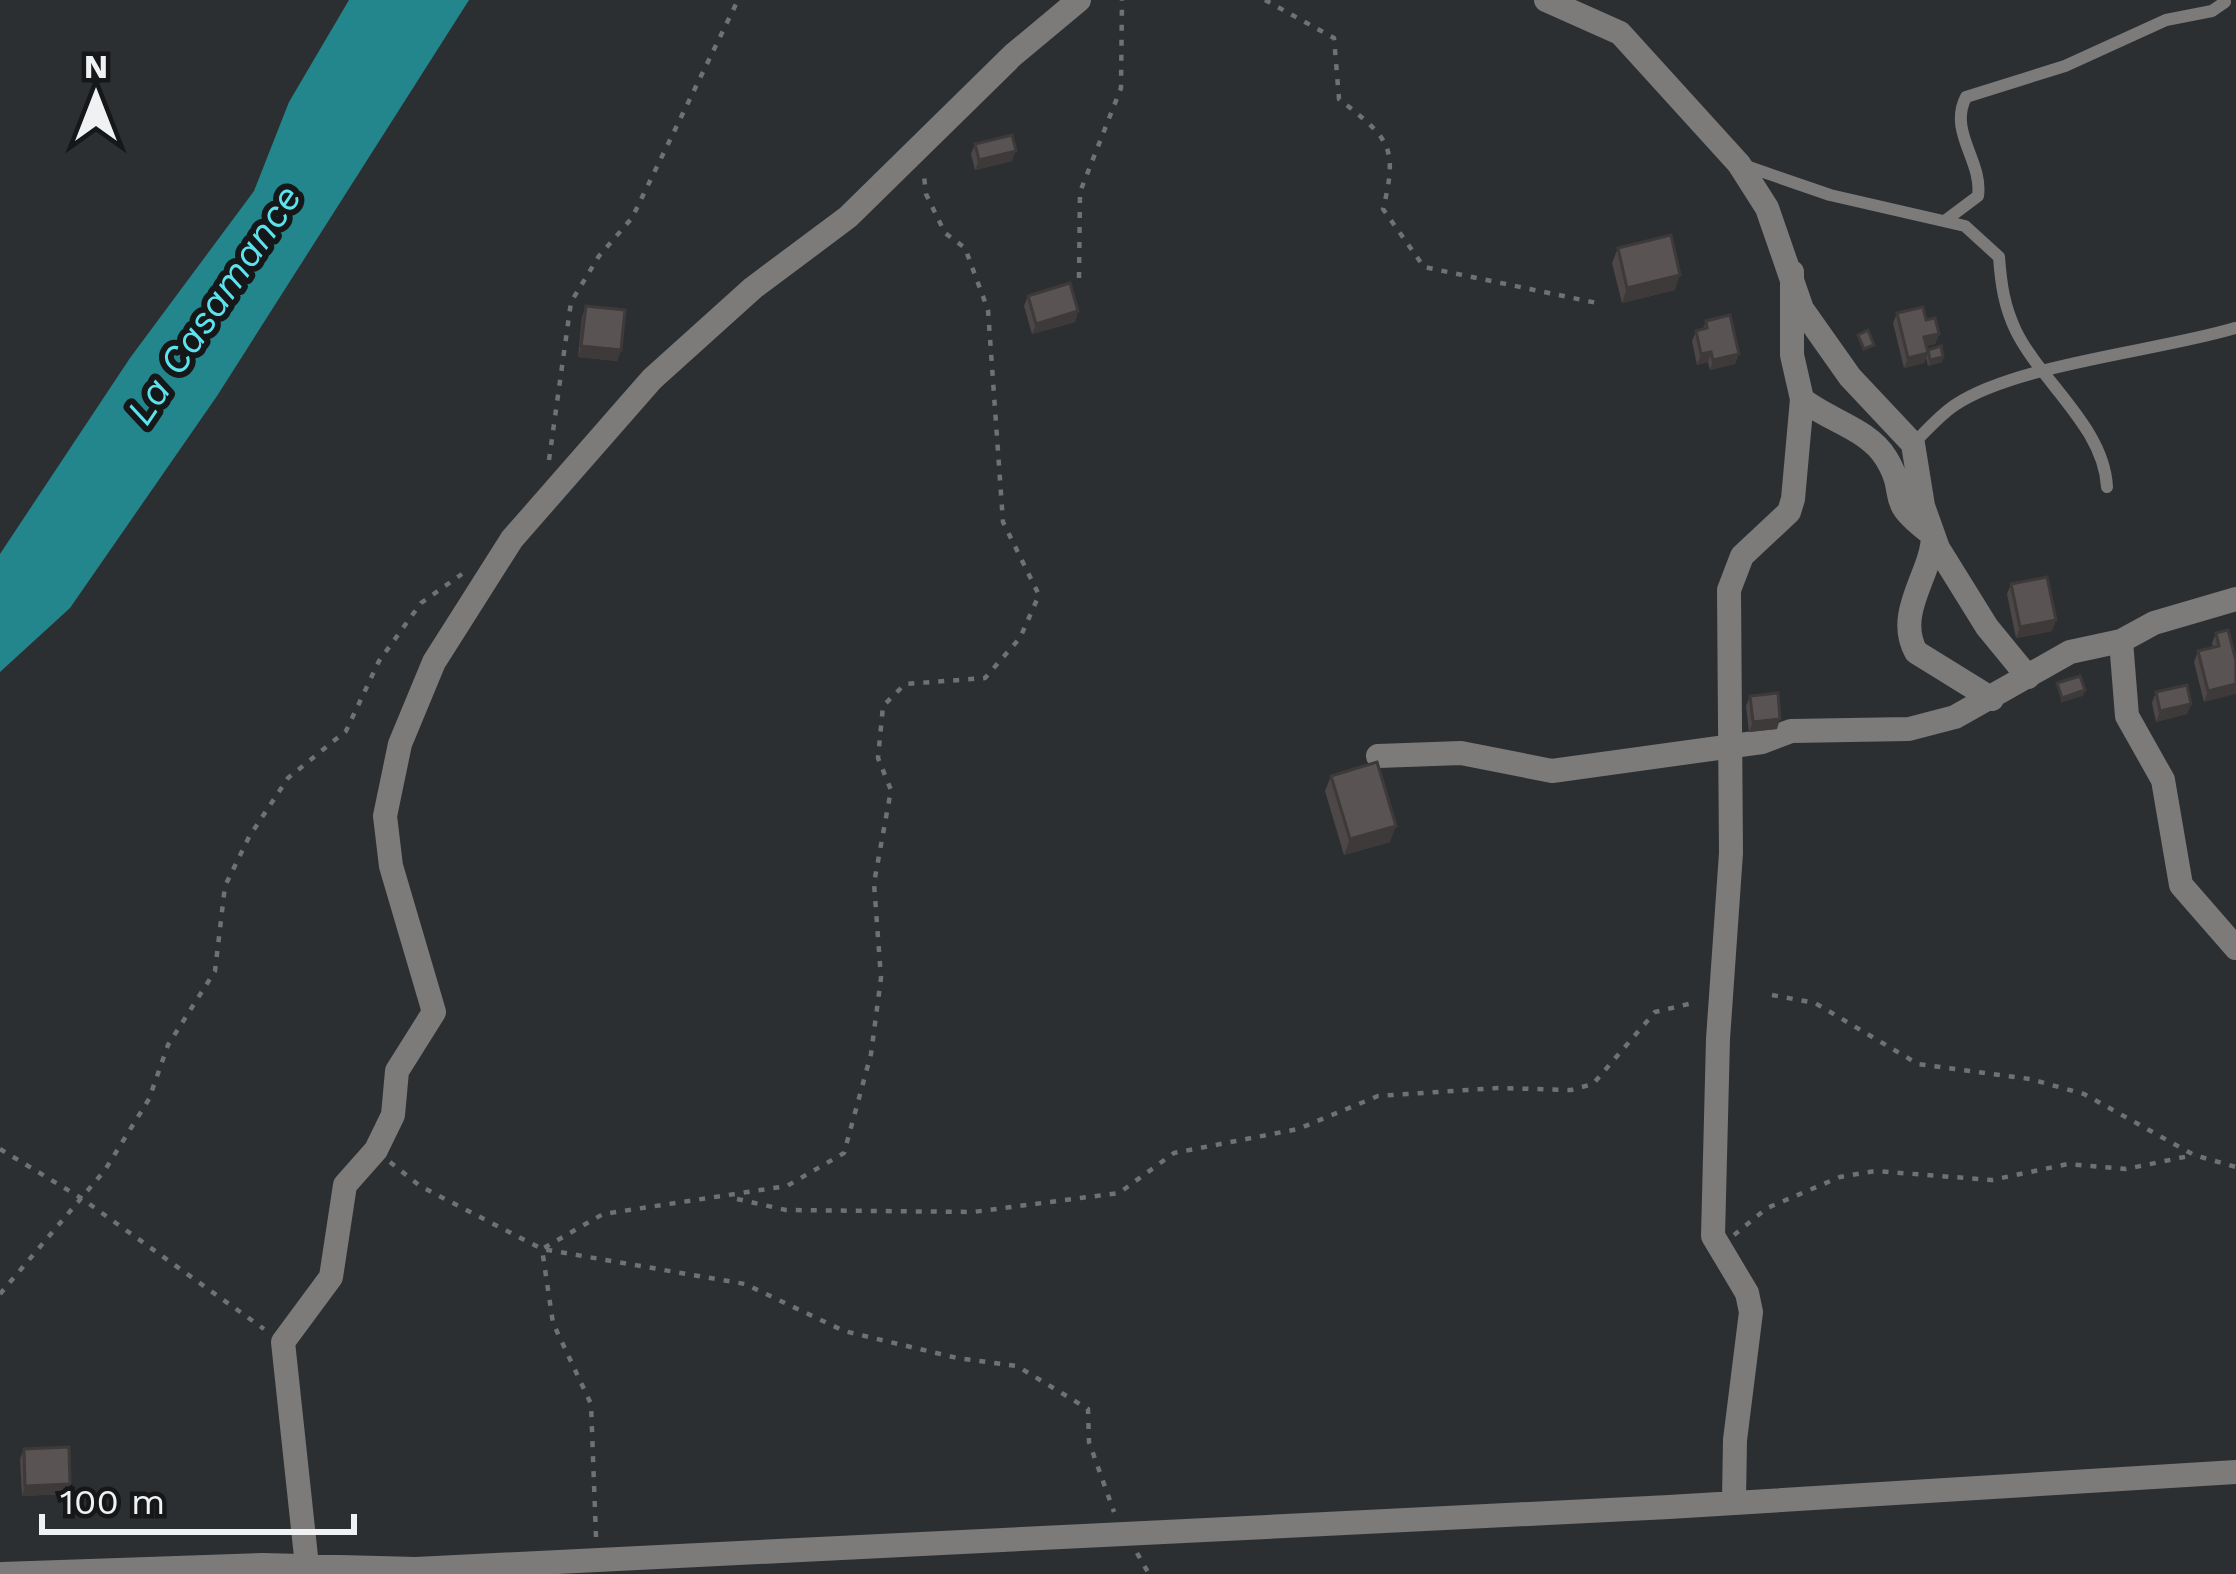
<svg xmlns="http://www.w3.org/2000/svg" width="2236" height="1574" viewBox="0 0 2236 1574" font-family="'Work Sans',sans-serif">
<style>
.water{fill:#23868c}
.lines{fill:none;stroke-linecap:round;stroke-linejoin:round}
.path{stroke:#6f7174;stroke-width:4.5;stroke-dasharray:6 9;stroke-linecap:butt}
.lane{stroke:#7c7b79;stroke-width:12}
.street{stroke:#7c7b79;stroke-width:24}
.wall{fill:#4d4747}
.shaded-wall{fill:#3e3a3a}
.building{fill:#595353;stroke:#3e3a3a;stroke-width:3}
.labels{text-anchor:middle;stroke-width:12;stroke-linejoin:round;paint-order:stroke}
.water-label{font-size:39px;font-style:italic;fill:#5ce4ee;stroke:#161718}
</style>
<rect width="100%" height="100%" fill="#2c2f32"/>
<path class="water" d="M 349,0 L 469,0 L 217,396 L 70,608 L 0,672 L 0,554 L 130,358 L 254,191 L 289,102 Z"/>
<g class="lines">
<path class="path" d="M 1265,0 L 1334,38 L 1339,99 C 1388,138 1399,145 1383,209 L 1424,267 L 1597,303
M 1079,278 L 1080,192 L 1121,88 L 1122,0
M 549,460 L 571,302 L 599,256 L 632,218 L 738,0
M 1772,995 L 1815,1003 L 1918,1064 L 2030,1079 L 2084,1094 L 2194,1155 L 2236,1167
M 0,1149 L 81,1198 L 264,1329
M 390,1162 L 420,1186 L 542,1249 L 745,1284 L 844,1331 L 957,1358 L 1017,1366 L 1088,1409 L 1089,1442 L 1114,1512
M 737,1199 L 786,1210 L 973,1212 L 1119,1193 L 1174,1153 L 1298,1129 L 1378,1096 L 1498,1088 L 1571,1090 L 1593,1084 L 1655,1012 L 1697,1002
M 1734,1235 L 1767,1208 L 1840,1177 L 1875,1171 L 1992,1180 L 2068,1164 L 2126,1169 L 2194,1155
M 0,1294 L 105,1170 L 149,1099 L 168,1045 L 215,971 L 225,886 L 249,837 L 288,778 L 346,731 L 379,661 L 421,603 L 462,574
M 596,1537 L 591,1404 L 553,1323 L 542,1249 L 603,1214 L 787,1186 L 844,1153 L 871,1054 L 881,978 L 874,883 L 891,790 L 878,758 L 883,706 L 905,684 L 985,678 L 1020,638 L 1039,595 L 1003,522 L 988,310 L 965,248 L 945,233 L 926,194 L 924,176
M 1137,1553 L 1149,1574"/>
<path class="lane" d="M 1746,166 L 1830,195 L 1965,226 L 1999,257 C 2001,284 2004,306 2016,331 C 2041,382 2104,427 2107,487
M 1946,220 L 1978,196 C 1983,161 1948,132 1966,97 L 2065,66 L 2166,20 L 2212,11 L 2225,2
M 1913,444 C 1926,431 1940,415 1955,405 C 2016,364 2159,351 2235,328"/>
<path class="street" d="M 1546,0 L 1620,33 L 1739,164 L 1767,208 L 1802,309 L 1850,377 L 1913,444 L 1923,506 L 1938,548 L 1987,627 L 2028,677
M 1802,399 C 1827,420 1869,429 1886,458 C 1911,499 1881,496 1933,535 C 1933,573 1894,612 1916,652 L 1992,699
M 2121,641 L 2127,716 L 2163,780 L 2181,885 L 2236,948
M 1378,756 L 1461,753 L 1552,771 L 1762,742 L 1791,731 L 1909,729 L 1955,717 L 2070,652 L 2121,641 L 2154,623 L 2236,599
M 1734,1500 L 1735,1440 L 1751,1312 L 1747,1293 L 1713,1236 L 1718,1039 L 1731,853 L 1729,590 L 1742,556 L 1789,512 L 1793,499 L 1802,399 L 1792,355 L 1792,272
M 307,1566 L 283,1342 L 331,1277 L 345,1185 L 376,1150 L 393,1115 L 397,1071 L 434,1012 L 391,866 L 385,816 L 400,744 L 434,662 L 512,539 L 652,379 L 753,288 L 848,217 L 1013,55 L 1079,0
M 2,1574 L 263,1565 L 416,1569 L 1669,1507 L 2236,1472"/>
</g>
<path class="wall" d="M 975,144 L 1012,161 L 975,170 L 971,154 Z
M 1618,248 L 1675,290 L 1622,303 L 1612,263 Z
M 1028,296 L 1078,311 L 1075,322 L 1032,334 L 1024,306 Z
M 586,306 L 621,350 L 617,361 L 578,357 L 582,317 Z
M 1897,313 L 1926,320 L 1939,334 L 1935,344 L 1926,346 L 1927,350 L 1943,357 L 1942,362 L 1928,366 L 1926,357 L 1924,363 L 1904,368 L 1893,323 Z
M 1706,321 L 1739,354 L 1735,364 L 1710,370 L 1708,362 L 1697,365 L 1692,341 L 1696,331 L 1703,329 Z
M 2011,584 L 2056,620 L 2052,631 L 2016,638 L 2007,594 Z
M 2216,633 L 2236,661 L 2204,702 L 2194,662 L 2198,651 L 2213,647 L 2212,643 Z
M 2156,692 L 2191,704 L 2187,714 L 2156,722 L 2152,703 Z
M 1750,696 L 1777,729 L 1749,732 L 1746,706 Z
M 1331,776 L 1390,842 L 1344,855 L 1325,791 Z
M 24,1449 L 66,1494 L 22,1496 L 20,1459 Z"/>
<path class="shaded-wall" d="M 1016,151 L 1012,161 L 975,170 L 979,160 Z
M 1680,275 L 1675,290 L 1622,303 L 1627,288 Z
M 1078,311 L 1075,322 L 1032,334 L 1036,324 Z
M 1939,334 L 1935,344 L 1920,348 L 1924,337 Z
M 581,346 L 621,350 L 617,361 L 578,357 Z
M 1711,352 L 1708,362 L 1697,365 L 1701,354 Z
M 1928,353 L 1924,363 L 1904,368 L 1908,358 Z
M 1739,354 L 1735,364 L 1710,370 L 1713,360 Z
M 1943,357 L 1942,362 L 1928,366 L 1930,360 Z
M 2056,620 L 2052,631 L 2016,638 L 2020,627 Z
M 2236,684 L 2236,694 L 2204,702 L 2208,691 Z
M 2085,690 L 2083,696 L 2060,703 L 2062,698 Z
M 2191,704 L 2187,714 L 2156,722 L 2160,711 Z
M 1780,719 L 1777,729 L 1749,732 L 1753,722 Z
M 1396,826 L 1390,842 L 1344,855 L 1350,839 Z
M 70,1484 L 66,1494 L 22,1496 L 25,1486 Z"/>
<path class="building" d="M 1012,135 L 1016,151 L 979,160 L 975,144 Z
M 1671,235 L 1680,275 L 1627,288 L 1618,248 Z
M 1070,283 L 1078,311 L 1036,324 L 1028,296 Z
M 586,306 L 625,310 L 621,350 L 581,346 Z
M 1923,307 L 1926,320 L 1935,318 L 1939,334 L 1924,337 L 1928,353 L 1908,358 L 1897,313 Z
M 1730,315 L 1739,354 L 1713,360 L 1711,352 L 1701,354 L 1696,331 L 1707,328 L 1706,321 Z
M 1868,330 L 1874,345 L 1864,349 L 1858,335 Z
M 1941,346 L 1943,357 L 1930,360 L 1928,350 Z
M 2047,577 L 2056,620 L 2020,627 L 2011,584 Z
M 2228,630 L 2236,661 L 2236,684 L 2208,691 L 2198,651 L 2219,646 L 2216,633 Z
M 2080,676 L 2085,690 L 2062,698 L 2057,683 Z
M 2187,685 L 2191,704 L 2160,711 L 2156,692 Z
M 1778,693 L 1780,719 L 1753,722 L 1750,696 Z
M 1377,762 L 1396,826 L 1350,839 L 1331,776 Z
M 69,1447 L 70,1484 L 25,1486 L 24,1449 Z"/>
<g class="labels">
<g class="water-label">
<text transform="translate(213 304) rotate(-56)" y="14">La Casamance</text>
</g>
</g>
<g transform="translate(96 96)" stroke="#161718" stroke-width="9" paint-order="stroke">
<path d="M0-9L21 45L0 30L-21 45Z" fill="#eff1f3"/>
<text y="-18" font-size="33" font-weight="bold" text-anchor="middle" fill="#eff1f3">N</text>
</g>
<path d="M42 1514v18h312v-18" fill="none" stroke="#eff1f3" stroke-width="6"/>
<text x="60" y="1514" font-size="36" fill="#eff1f3" stroke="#161718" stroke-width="9" paint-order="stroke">100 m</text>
</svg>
